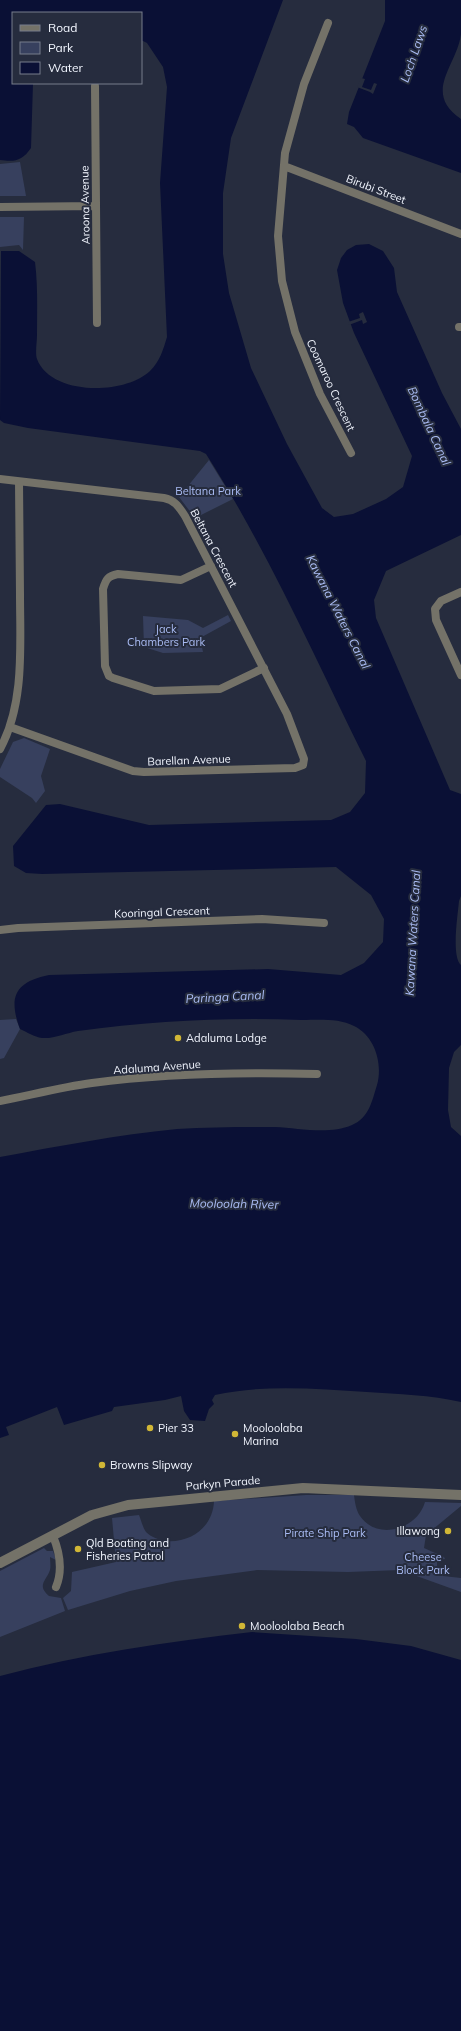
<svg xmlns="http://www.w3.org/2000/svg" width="461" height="2031" viewBox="0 0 461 2031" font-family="Mulish,sans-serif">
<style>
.green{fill:#37405e}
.water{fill:#0a1035}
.pier{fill:#262c3e}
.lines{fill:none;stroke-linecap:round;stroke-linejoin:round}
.minor{stroke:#747268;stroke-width:8}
.tertiary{stroke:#747268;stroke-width:10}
.poi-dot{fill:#d1b736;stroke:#262c3e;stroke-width:1.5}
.labels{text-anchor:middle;stroke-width:4;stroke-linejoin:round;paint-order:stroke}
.street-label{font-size:11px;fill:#f1f5fe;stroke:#262c3e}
.park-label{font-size:11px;fill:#aabcf4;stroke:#262c3e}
.poi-label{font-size:11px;fill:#f1f5fe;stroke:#262c3e;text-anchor:start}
.water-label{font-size:12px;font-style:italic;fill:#aabcf4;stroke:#262c3e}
</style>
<rect width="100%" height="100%" fill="#262c3e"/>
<path class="green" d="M 20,162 L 26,196 L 0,196 L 0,164 Z
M 0,217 L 24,217 L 23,250 L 19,245 L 0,247 Z
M 209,460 L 233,499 L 195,518 L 179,497 Z
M 228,615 L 231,621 L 200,638 L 203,652 L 163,653 L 144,647 L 143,616 L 188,620 L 203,628 Z
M 24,738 L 50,749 L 41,776 L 45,791 L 36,803 L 32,798 L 0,777 L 0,769 L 13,742 Z
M 16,1019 L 20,1029 L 4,1058 L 0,1059 L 0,1020 Z
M 306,1495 L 354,1495 C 355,1503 356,1510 360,1516 C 377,1541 417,1530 425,1502 L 461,1503 L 461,1506 L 426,1535 L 424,1548 L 444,1557 L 445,1559 L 437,1560 L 437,1570 L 443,1570 L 443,1576 L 461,1578 L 461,1592 L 400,1570 L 348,1572 L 257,1570 L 176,1581 L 130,1591 L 68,1610 L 63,1598 L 71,1591 L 72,1572 L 116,1562 L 112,1518 L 139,1515 C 141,1520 143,1528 146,1532 C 151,1537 159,1540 166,1541 C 191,1543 213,1527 214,1501 Z
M 44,1548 L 47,1551 L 53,1551 L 56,1560 L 50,1557 C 50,1560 51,1566 50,1570 C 47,1580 36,1585 49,1596 L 61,1598 L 65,1611 L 0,1637 L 0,1571 Z"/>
<path class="water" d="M 0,0 L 283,0 L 231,138 L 223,193 L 223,254 L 229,293 L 251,368 L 287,444 L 322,508 L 334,517 L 353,514 L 386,499 L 403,487 L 412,456 L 354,333 L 343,303 L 337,270 L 341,258 L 347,250 L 356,245 L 369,244 L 383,251 L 394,268 L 397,292 L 442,393 L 461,429 L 461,535 L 386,571 L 374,600 L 376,618 L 450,790 L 461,794 L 461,896 L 459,901 C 458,914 451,956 461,965 L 461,1045 L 454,1052 L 449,1068 L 448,1110 L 451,1127 L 461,1136 L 461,1402 C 431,1395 398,1394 367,1392 C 317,1389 265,1384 215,1395 L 212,1400 L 214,1404 L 209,1409 L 205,1421 L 190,1420 L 184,1411 L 181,1396 L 165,1400 L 114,1407 L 112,1411 L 64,1425 L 57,1407 L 6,1427 L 9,1435 L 0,1438 L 0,1157 C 59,1146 117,1135 177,1129 C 209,1127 243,1127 275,1127 C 299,1128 329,1135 352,1125 C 369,1118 372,1101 377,1085 C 383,1064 375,1036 354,1026 C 339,1018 318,1020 302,1020 C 227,1017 152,1021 78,1031 C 66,1033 54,1039 42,1038 C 34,1037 27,1032 20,1029 C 8,997 15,982 49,975 L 268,969 L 341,975 L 364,963 L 383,942 L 384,919 L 371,895 L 336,867 L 42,874 L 26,873 L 14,866 L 13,846 L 46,805 L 60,804 L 149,825 L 331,820 L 350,812 L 365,793 L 366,761 C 315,658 268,551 206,454 L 200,451 L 28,428 L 4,423 L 0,420 L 1,251 L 19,251 L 35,262 C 38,286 37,311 37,335 C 37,342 35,353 37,359 C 51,396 125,395 150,371 C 160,361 163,350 167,337 L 160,183 L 167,87 L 163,67 L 147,43 L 141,40 L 141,13 L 13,13 L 13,83 L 33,83 L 31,148 C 22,161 15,162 0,160 Z
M 385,0 L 461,0 C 461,11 461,23 461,34 C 457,66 422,92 461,119 L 461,173 L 363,138 L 354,127 L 347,124 L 349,112 L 385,21 Z
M 252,1632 L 356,1639 L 411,1646 L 461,1660 L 461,2031 L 0,2031 L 0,1676 C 82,1654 167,1642 252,1632 Z"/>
<path class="pier" d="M 361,78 L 365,79 L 362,87 L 371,90 L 374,83 L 377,84 L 373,94 L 370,92 L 357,87 Z
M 363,312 L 367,322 L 363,324 L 362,320 L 349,325 L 348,322 L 360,318 L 359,314 Z"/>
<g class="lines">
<path class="minor" d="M 328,23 L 304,84 L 285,153 L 278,236 L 282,281 L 295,332 L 320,394 L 351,453
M 95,86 L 97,323
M 284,166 L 461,234
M 0,207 L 96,206
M 459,327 L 461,327
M 0,479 L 164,498 C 175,500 179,507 185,516 L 287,714 L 304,759 L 303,765 L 295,768 L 144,772 L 133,771 L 10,727
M 211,566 L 181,580 L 118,574 C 108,576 106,579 103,589 L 105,666 L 109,676 L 113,678 L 154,691 L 220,689 L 264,668
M 461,592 L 441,601 L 435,609 L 436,620 L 461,675
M 0,749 C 25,703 20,645 20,594 C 20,556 19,519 19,482
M 0,930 L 18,928 L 262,919 L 324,923
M 0,1101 C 31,1095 62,1087 92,1083 C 167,1073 242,1072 317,1074
M 53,1536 C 60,1553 63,1570 56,1587"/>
<path class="tertiary" d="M 0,1563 L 92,1515 L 128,1505 L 303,1488 L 461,1495"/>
</g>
<g class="poi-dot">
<circle cx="178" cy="1038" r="4"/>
<circle cx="150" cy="1428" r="4"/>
<circle cx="235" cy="1434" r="4"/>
<circle cx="102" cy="1465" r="4"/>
<circle cx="448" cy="1531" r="4"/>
<circle cx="78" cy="1549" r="4"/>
<circle cx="242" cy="1626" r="4"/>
</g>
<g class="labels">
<g class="street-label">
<text transform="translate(376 189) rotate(21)" y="4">Birubi Street</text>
<text transform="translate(85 205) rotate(-91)" y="4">Aroona Avenue</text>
<text transform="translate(331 385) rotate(65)" y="4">Coomaroo Crescent</text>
<text transform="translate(214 548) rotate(62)" y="4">Beltana Crescent</text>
<text transform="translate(189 760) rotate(-2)" y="4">Barellan Avenue</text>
<text transform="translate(162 912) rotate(-2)" y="4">Kooringal Crescent</text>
<text transform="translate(157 1067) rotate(-4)" y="4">Adaluma Avenue</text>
<text transform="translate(223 1483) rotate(-5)" y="4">Parkyn Parade</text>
</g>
<g class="park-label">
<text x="208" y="495">Beltana Park</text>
<text x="166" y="633">Jack<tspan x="166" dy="13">Chambers Park</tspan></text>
<text x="325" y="1537">Pirate Ship Park</text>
<text x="423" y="1561">Cheese<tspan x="423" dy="13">Block Park</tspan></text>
</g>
<g class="poi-label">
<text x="186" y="1042">Adaluma Lodge</text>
<text x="158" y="1432">Pier 33</text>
<text x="243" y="1432">Mooloolaba<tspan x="243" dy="13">Marina</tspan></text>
<text x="110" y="1469">Browns Slipway</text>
<text x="440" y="1535" text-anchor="end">Illawong</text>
<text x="86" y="1547">Qld Boating and<tspan x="86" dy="13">Fisheries Patrol</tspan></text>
<text x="250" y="1630">Mooloolaba Beach</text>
</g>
<g class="water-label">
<text transform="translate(414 54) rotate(-71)" y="4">Loch Laws</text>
<text transform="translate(429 426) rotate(65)" y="4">Bombala Canal</text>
<text transform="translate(338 612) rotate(63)" y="4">Kawana Waters Canal</text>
<text transform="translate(413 933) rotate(-87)" y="4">Kawana Waters Canal</text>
<text transform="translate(225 997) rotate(-3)" y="4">Paringa Canal</text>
<text transform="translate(234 1204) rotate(1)" y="4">Mooloolah River</text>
</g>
</g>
<rect x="12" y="12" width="130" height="72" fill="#262c3e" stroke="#777c8b"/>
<rect x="20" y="25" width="20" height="6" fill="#747268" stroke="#777c8b"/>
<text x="48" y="32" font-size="12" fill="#f1f5fe">Road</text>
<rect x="20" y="42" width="20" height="12" fill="#37405e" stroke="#777c8b"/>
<text x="48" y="52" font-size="12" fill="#f1f5fe">Park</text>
<rect x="20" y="62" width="20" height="12" fill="#0a1035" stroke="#777c8b"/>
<text x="48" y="72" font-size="12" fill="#f1f5fe">Water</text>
</svg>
